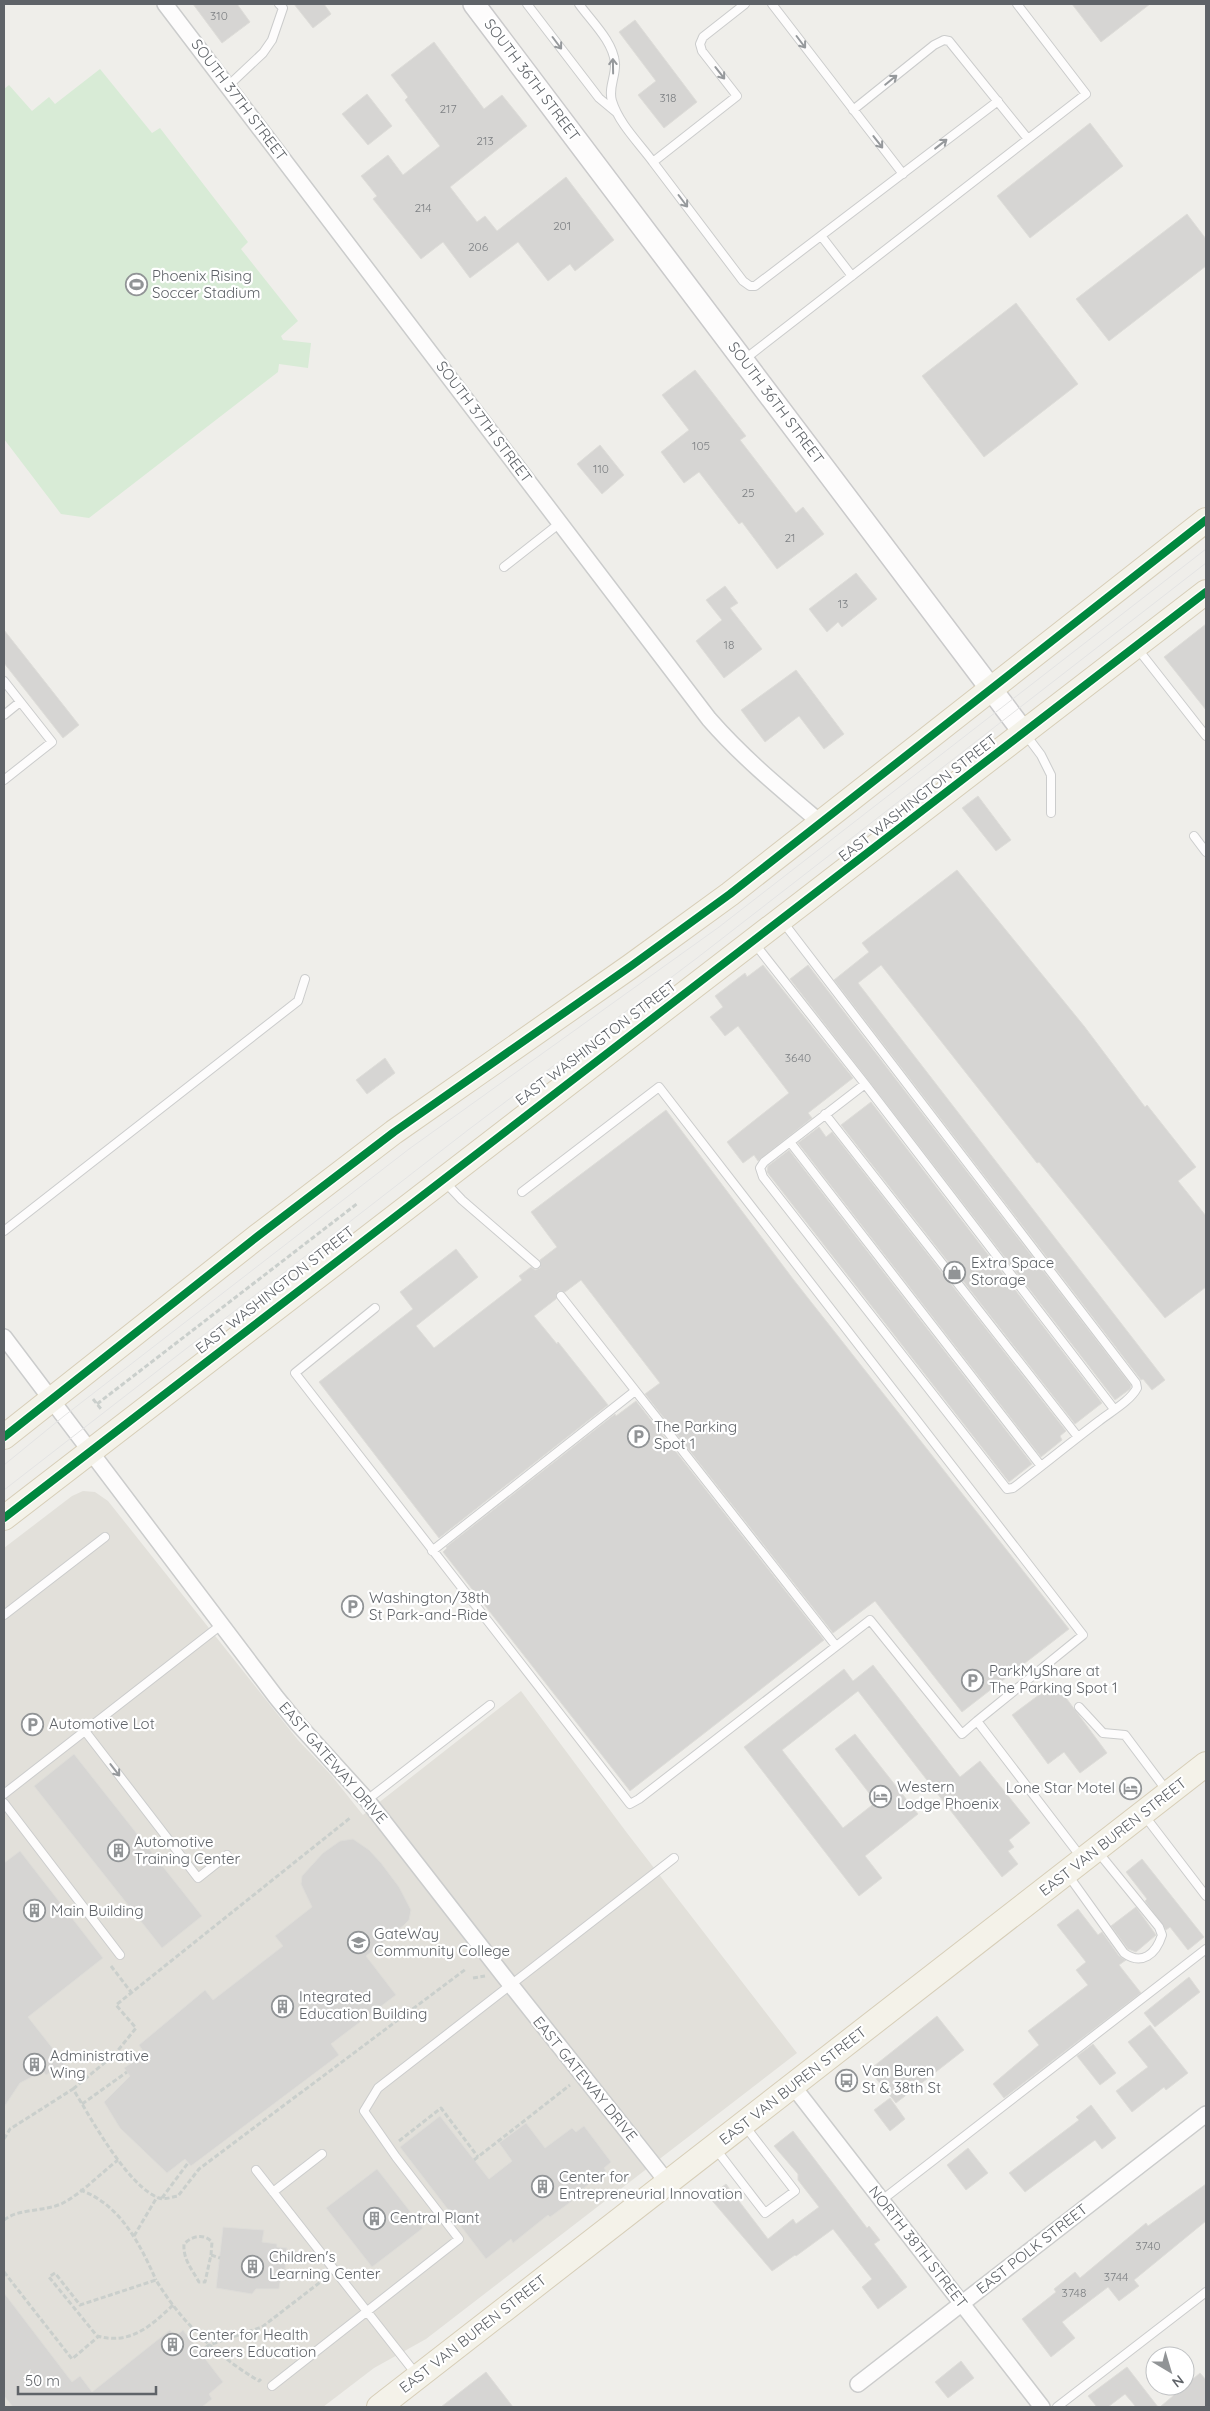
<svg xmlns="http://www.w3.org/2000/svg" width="1210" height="2411" viewBox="0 0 1210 2411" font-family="Quicksand,sans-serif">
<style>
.education{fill:#e2e0da}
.green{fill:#d8ebd6}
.building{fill:#d6d5d3;stroke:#deddd9}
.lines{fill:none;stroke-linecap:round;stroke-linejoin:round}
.lane-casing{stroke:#cbcccc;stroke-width:10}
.street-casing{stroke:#cbcccc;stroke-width:18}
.secondary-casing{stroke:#cacacb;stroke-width:24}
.primary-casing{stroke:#d7ceb8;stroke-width:26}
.path{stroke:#cacfcc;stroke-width:3;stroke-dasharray:5 2.5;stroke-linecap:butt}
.lane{stroke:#fdfcfc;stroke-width:8}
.street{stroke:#fdfcfc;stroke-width:15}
.secondary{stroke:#fdfcfc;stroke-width:21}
.primary{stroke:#f4f2e9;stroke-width:24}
.tram{stroke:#e4e4e4;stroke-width:1}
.cycleway-casing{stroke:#fff;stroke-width:11}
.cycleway{stroke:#00873e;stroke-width:8}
.oneway{stroke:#96999c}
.labels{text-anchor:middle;stroke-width:4.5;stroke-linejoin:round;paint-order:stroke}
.number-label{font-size:12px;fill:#7e8184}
.street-label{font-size:15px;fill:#5f6368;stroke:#fff}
.poi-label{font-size:15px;fill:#5f6368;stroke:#fff;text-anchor:start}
</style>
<rect width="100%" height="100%" fill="#efeeea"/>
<path class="education" d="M 83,1491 L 95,1492 L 108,1501 L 298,1740 L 331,1775 L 363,1815 L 521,1691 L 627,1833 L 797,2053 L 426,2339 L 374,2368 L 323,2407 L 4,2407 L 4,1548 L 72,1496 Z"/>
<path class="green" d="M 100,69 L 152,133 L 160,128 L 248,242 L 241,249 L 298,321 L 281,336 L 283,340 L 311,343 L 308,368 L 279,364 L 278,372 L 89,518 L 61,514 L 4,439 L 4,89 L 9,85 L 32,111 L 49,97 L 55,104 Z"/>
<path class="building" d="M 193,4 L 237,4 L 250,22 L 222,43 Z
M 294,4 L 324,4 L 331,14 L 313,28 Z
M 1072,4 L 1150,4 L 1101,42 Z
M 635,20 L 697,102 L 664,128 L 638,95 L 656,81 L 619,32 Z
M 434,42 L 484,109 L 502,95 L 527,126 L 450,187 L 477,222 L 485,216 L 497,231 L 566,177 L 614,240 L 575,271 L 570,264 L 548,281 L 518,242 L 470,278 L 443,242 L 421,259 L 373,199 L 377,196 L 361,176 L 388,155 L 403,175 L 440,146 L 405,100 L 408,97 L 391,75 Z
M 367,94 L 392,126 L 368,145 L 342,114 Z
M 1090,123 L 1123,166 L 1030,238 L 997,196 Z
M 1187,214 L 1206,239 L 1206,266 L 1109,341 L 1076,299 Z
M 1016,303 L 1078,384 L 984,457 L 922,376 Z
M 695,370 L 746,436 L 740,440 L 796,513 L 803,507 L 824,534 L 777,569 L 742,522 L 739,524 L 699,472 L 684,483 L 661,452 L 689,430 L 662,395 Z
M 600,445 L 624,475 L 602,494 L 577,464 Z
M 856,573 L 877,599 L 842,627 L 838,622 L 827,632 L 809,609 Z
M 725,586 L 738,603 L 730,608 L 762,649 L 724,678 L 696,641 L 722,620 L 706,600 Z
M 1206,624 L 1206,710 L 1164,657 Z
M 4,630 L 79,725 L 63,738 L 4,663 Z
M 796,670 L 844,734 L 824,749 L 799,716 L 765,742 L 741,710 Z
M 978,796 L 1011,840 L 996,851 L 962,808 Z
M 957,870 L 1084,1026 L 1145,1107 L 1147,1105 L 1196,1167 L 1178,1181 L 1206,1216 L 1206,1287 L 1165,1318 L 1039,1162 L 1037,1163 L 881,965 L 858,983 L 1165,1380 L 1152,1390 L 1143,1379 L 1141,1380 L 834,980 L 869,952 L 862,943 Z
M 763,965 L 853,1078 L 808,1113 L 812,1118 L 758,1161 L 754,1155 L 743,1163 L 727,1142 L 789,1093 L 738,1026 L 725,1036 L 710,1017 L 723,1007 L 715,996 L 745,973 L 747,977 Z
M 808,965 L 1131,1385 L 1130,1389 L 1115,1400 L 790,979 Z
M 385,1058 L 395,1073 L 367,1094 L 356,1080 Z
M 871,1102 L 1102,1403 L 1075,1424 L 841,1125 Z
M 666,1110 L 793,1279 L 1069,1629 L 962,1712 L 875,1601 L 833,1633 L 645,1394 L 660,1383 L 581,1280 L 565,1292 L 558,1291 L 556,1299 L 534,1316 L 557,1344 L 558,1342 L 608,1405 L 439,1538 L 319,1382 L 413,1309 L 400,1292 L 456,1249 L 478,1277 L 416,1326 L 434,1348 L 522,1280 L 519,1276 L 531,1267 L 535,1270 L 540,1268 L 540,1260 L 557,1247 L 531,1212 Z
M 819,1127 L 826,1137 L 832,1132 L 1066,1431 L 1060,1436 L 1062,1440 L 1041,1457 L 798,1143 Z
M 789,1150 L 1032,1464 L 1009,1482 L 767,1172 L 768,1166 Z
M 636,1401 L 824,1640 L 630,1791 L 443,1552 L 447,1548 L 446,1547 L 615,1414 L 616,1416 Z
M 873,1665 L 960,1777 L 980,1761 L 1030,1823 L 1009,1840 L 1014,1847 L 1008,1851 L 1018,1864 L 1002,1877 L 858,1691 L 782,1750 L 843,1828 L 876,1802 L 835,1749 L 855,1734 L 918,1814 L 865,1856 L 882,1878 L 859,1896 L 744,1747 L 844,1669 L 853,1681 Z
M 1055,1683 L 1107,1753 L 1080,1773 L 1064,1752 L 1048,1764 L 1012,1715 Z
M 74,1754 L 202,1916 L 162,1948 L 34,1786 Z
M 353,1839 L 369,1850 L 381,1863 L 399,1887 L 411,1910 L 409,1920 L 404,1925 L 366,1956 L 396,1995 L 331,2044 L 339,2055 L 191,2166 L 185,2159 L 167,2173 L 120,2128 L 104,2102 L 130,2076 L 124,2068 L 145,2054 L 139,2045 L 205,1990 L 213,2000 L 283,1946 L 275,1936 L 312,1907 L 301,1884 L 302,1876 L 323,1853 L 340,1841 Z
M 20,1851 L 103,1958 L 28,2017 L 65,2064 L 46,2075 L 43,2071 L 20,2083 L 4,2107 L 4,1863 Z
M 1142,1859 L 1204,1937 L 1188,1950 L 1170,1927 L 1166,1930 L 1145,1901 L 1147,1899 L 1126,1872 Z
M 1136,1907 L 1156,1935 L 1136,1952 L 1128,1949 L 1111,1926 Z
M 1078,1909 L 1098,1935 L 1102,1932 L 1119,1956 L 1126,1960 L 1119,1965 L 1141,1993 L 1004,2098 L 993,2084 L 1039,2045 L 1028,2031 L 1088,1985 L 1076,1970 L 1086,1962 L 1057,1925 Z
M 1189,1977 L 1200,1992 L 1155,2027 L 1144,2013 Z
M 937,2016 L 964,2050 L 896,2103 L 869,2070 Z
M 1150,2025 L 1188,2073 L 1166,2090 L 1164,2087 L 1132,2112 L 1116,2091 L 1148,2067 L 1128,2042 Z
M 1093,2044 L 1116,2073 L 1100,2085 L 1077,2056 Z
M 890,2098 L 905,2119 L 890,2131 L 874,2110 Z
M 1091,2105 L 1116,2138 L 1102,2149 L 1095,2140 L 1025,2192 L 1009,2173 L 1079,2120 L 1076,2117 Z
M 440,2116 L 489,2179 L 512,2161 L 499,2143 L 526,2123 L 545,2148 L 572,2128 L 576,2132 L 584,2126 L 611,2162 L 604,2168 L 606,2171 L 571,2198 L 572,2201 L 550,2217 L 548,2215 L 513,2243 L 511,2239 L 486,2259 L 400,2147 Z
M 793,2131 L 867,2228 L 869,2226 L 880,2240 L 874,2244 L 907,2287 L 878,2309 L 862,2287 L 872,2279 L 833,2229 L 796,2256 L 795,2255 L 772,2271 L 709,2197 L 726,2184 L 768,2239 L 793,2219 L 796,2224 L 819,2207 L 798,2180 L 798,2174 L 774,2146 Z
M 968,2148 L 988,2173 L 966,2190 L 947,2165 Z
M 377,2169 L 423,2228 L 372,2267 L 326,2208 Z
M 1206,2184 L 1206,2221 L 1134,2280 L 1139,2286 L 1119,2301 L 1108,2287 L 1062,2322 L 1075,2338 L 1051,2357 L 1022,2319 L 1056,2292 L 1054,2289 L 1075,2272 L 1080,2278 L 1146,2223 L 1148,2226 Z
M 223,2227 L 264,2230 L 262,2242 L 277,2244 L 277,2247 L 287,2248 L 284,2278 L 281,2277 L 279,2289 L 256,2289 L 252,2294 L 216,2288 Z
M 4,2293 L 72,2382 L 80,2376 L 92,2392 L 170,2330 L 175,2337 L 183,2330 L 223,2382 L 209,2394 L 212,2399 L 202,2407 L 13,2407 L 4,2396 Z
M 961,2361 L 974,2378 L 948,2398 L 935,2382 Z
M 1127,2367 L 1158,2407 L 1136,2407 L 1125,2394 L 1108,2407 L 1097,2407 L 1088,2396 Z
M 486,2372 L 513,2407 L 441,2407 Z
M 1200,2373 L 1206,2380 L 1206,2407 L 1160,2407 Z"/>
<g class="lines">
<defs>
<path id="lane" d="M 527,4 L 599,98 L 617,113
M 579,4 C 591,21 613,41 615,63 C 616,76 608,88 612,101 C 619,124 640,144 653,162 L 737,96 L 702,51 L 700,44 L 703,37 L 745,4
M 772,4 L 903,174
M 228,86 L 263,53 L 272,40 L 283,8 L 279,4
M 853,110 L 934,45 L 944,40 L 949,41 L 1028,139
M 653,162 L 743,281 L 750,286 L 755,286 L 998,101
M 822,237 L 852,276
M 745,359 L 1086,94 L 1017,4
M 504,567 L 560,523
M 1137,648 L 1206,736
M 4,681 L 52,742 L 4,780
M 4,715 L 20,702
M 1026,735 L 1041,755 L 1051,775 L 1051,813
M 1194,836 L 1206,852
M 783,922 L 1136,1383 L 1137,1388 C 1130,1401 1112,1411 1099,1421 C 1070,1443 1042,1466 1013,1488 L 1007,1489 L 763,1177 L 760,1168 L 764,1162 L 865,1084 L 1114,1409
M 755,944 L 865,1084
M 825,1114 L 1078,1437
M 790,1142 L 1041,1466
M 444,1181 L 462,1200 L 536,1264
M 522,1192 L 659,1087 L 1083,1635 L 977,1721 L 1081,1857
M 4,1231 L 298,1001 L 305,979
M 561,1296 L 836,1646
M 375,1308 L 295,1373 L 630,1804 L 639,1799 L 870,1620 L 962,1734 L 977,1721
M 432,1551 L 635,1391
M 4,1615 L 105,1537
M 1079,1707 L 1103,1733 L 1125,1735 L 1167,1791
M 85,1731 L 198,1878 L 227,1855
M 4,1794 L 221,1625
M 367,1800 L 490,1705
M 4,1803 L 120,1955
M 1144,1815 L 1206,1896
M 1068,1875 L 1124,1953 C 1142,1966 1156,1954 1162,1935 L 1159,1927 L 1098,1852
M 715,2148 L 765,2213 L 795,2191 L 745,2126
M 256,2170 L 416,2374
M 273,2192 L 322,2154
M 882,2200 L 1206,1949
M 272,2386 L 459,2239 L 396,2157 L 364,2111 L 378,2088 L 674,1858
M 1057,2407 L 1206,2292"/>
<path id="street" d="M 165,4 L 709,719 C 743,758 782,790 821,823
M 4,1337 L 276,1697 L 298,1724 L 367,1800 L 503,1975 L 668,2183
M 793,2086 L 1042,2407
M 858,2384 L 1206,2114"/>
<path id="secondary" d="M 474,4 L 1025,734"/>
<path id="primary" d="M 4,1437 L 258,1236 L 394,1132 L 631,966 L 730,894 L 1206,520
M 4,1518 L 1206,592
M 379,2407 L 1206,1764"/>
</defs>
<use href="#lane" class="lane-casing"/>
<use href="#street" class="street-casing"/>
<use href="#secondary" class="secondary-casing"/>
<use href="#primary" class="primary-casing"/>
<path class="path" d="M 93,1399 L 101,1409
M 97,1404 L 358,1203
M 111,1966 L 131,1992
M 473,1978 L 485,1976
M 73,2089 L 115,2054 L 136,2028 L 116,2005 L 350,1818
M 82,2104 L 127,2072
M 4,2139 L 10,2129 L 73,2089 C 91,2118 127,2186 159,2198 C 164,2200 172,2197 178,2196 L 199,2169 L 466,1969
M 399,2141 L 441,2108 L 478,2157
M 474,2160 L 570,2085
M 80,2190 C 120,2204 140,2244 156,2280
M 162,2198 L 188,2163
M 4,2220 C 19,2208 45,2212 63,2203 C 82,2193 101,2173 118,2160
M 134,2236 L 157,2197
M 211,2255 L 212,2242 C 204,2233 192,2236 184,2244 C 183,2260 192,2269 199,2282 L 205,2282 L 211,2255 L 220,2258
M 4,2272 L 72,2359 L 99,2336
M 173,2305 C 150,2327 130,2345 97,2336 L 49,2277 L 55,2273 L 80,2305 L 156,2280 C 181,2322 217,2356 259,2381 L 261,2379
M 200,2352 L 209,2345 L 262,2327 L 323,2280"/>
<use href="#lane" class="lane"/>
<use href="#street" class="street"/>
<use href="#secondary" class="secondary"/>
<use href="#primary" class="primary"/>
<path class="tram" d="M 4,1465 L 64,1416 L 409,1149 L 719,927 L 1206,549
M 4,1490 L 468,1130 L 697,958 L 1206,563"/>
<defs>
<path id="cycleway" d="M 4,1437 L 258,1236 L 394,1132 L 631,966 L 730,894 L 1206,520
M 4,1518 L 1206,592"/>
</defs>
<use href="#cycleway" class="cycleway-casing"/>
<use href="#cycleway" class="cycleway"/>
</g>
<defs><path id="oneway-shaft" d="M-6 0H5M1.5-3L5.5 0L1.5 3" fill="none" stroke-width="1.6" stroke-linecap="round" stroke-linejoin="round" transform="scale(1.25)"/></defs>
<g class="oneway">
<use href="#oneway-shaft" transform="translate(801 42) rotate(53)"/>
<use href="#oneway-shaft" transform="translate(557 43) rotate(53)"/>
<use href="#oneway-shaft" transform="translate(613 66) rotate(-91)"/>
<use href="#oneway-shaft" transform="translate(720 73) rotate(52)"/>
<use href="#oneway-shaft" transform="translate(891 80) rotate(-39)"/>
<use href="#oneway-shaft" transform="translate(878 142) rotate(52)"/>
<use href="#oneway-shaft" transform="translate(941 144) rotate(-38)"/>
<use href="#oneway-shaft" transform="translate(683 201) rotate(53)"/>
<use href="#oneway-shaft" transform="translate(115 1770) rotate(52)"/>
</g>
<defs>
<symbol id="stadium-ring" viewBox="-11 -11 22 22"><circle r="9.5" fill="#fff" stroke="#919496" stroke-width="1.5"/><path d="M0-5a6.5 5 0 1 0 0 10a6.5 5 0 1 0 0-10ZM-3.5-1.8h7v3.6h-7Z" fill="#919496"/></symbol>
<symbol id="shop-ring" viewBox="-11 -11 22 22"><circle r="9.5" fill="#fff" stroke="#919496" stroke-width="1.5"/><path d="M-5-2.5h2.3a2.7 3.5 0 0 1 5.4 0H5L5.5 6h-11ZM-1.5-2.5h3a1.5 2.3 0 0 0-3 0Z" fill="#919496"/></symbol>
<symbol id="parking-ring" viewBox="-11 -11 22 22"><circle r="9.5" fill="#fff" stroke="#919496" stroke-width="1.5"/><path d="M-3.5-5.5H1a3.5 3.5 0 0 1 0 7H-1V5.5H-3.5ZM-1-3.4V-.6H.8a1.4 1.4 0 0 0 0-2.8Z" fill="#919496"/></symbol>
<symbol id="hotel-ring" viewBox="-11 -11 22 22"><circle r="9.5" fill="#fff" stroke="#919496" stroke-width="1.5"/><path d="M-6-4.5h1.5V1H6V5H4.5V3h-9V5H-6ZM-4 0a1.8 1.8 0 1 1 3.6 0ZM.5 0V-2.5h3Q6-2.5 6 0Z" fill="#919496"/></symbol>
<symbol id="building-ring" viewBox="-11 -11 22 22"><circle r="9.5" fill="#fff" stroke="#919496" stroke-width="1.5"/><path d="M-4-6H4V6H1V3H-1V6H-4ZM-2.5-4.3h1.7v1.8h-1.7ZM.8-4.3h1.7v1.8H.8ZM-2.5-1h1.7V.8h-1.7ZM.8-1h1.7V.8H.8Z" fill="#919496"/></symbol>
<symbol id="university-ring" viewBox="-11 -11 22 22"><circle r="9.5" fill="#fff" stroke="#919496" stroke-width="1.5"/><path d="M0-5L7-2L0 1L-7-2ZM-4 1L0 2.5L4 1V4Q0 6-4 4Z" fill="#919496"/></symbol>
<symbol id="bus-ring" viewBox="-11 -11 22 22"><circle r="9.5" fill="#fff" stroke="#919496" stroke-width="1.5"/><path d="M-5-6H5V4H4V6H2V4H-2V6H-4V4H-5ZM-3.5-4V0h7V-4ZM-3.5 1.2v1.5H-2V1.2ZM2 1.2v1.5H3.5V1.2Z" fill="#919496"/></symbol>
</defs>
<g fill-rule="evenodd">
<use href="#stadium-ring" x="124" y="272" width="25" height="25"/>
<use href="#shop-ring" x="942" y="1260" width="25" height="25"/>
<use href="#parking-ring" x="626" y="1424" width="25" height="25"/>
<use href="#parking-ring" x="340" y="1594" width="25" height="25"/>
<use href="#parking-ring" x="960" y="1668" width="25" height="25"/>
<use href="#parking-ring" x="20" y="1712" width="25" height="25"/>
<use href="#hotel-ring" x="1118" y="1776" width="25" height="25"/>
<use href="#hotel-ring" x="868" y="1784" width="25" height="25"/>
<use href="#building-ring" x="106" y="1838" width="25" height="25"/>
<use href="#building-ring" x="22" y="1898" width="25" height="25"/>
<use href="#university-ring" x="346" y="1930" width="25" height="25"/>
<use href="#building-ring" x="270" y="1994" width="25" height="25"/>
<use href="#building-ring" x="22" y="2052" width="25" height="25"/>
<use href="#bus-ring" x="834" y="2068" width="25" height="25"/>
<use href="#building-ring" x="530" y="2174" width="25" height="25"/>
<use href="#building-ring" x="362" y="2206" width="25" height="25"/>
<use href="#building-ring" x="240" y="2254" width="25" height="25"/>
<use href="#building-ring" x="160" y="2332" width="25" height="25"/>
</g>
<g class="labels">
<g class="number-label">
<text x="219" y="20">310</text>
<text x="668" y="102">318</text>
<text x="448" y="113">217</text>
<text x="485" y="145">213</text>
<text x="423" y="212">214</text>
<text x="562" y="230">201</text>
<text x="478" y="251">206</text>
<text x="701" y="450">105</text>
<text x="601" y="473">110</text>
<text x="748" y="497">25</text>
<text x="790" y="542">21</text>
<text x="843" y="608">13</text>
<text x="729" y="649">18</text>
<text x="798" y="1062">3640</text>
<text x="1148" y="2250">3740</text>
<text x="1116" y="2281">3744</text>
<text x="1074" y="2297">3748</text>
</g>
<g class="street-label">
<text transform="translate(532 80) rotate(53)" y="5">SOUTH 36TH STREET</text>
<text transform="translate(239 100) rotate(53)" y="5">SOUTH 37TH STREET</text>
<text transform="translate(776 403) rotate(53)" y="5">SOUTH 36TH STREET</text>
<text transform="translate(484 422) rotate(53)" y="5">SOUTH 37TH STREET</text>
<text transform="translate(918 798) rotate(-38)" y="5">EAST WASHINGTON STREET</text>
<text transform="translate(596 1043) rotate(-37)" y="5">EAST WASHINGTON STREET</text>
<text transform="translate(275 1290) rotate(-38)" y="5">EAST WASHINGTON STREET</text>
<text transform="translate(333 1763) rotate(49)" y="5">EAST GATEWAY DRIVE</text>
<text transform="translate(1113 1837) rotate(-38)" y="5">EAST VAN BUREN STREET</text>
<text transform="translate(585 2079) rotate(51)" y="5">EAST GATEWAY DRIVE</text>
<text transform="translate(793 2086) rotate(-38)" y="5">EAST VAN BUREN STREET</text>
<text transform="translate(918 2247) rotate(52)" y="5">NORTH 38TH STREET</text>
<text transform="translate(1032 2249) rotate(-38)" y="5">EAST POLK STREET</text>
<text transform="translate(473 2334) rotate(-38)" y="5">EAST VAN BUREN STREET</text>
</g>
<g class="poi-label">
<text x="152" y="281">Phoenix Rising<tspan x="152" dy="17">Soccer Stadium</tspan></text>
<text x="971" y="1268">Extra Space<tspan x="971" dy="17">Storage</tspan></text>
<text x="654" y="1432">The Parking<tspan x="654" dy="17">Spot 1</tspan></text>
<text x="369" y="1603">Washington/38th<tspan x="369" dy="17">St Park-and-Ride</tspan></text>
<text x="989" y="1676">ParkMyShare at<tspan x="989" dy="17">The Parking Spot 1</tspan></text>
<text x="49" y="1729">Automotive Lot</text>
<text x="897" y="1792">Western<tspan x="897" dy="17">Lodge Phoenix</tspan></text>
<text x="1115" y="1793" text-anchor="end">Lone Star Motel</text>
<text x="134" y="1847">Automotive<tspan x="134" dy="17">Training Center</tspan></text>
<text x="51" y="1916">Main Building</text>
<text x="374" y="1939">GateWay<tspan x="374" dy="17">Community College</tspan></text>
<text x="299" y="2002">Integrated<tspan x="299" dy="17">Education Building</tspan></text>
<text x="50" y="2061">Administrative<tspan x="50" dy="17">Wing</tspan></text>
<text x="862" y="2076">Van Buren<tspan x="862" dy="17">St &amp; 38th St</tspan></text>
<text x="559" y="2182">Center for<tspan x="559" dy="17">Entrepreneurial Innovation</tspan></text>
<text x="390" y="2223">Central Plant</text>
<text x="269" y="2262">Children's<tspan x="269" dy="17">Learning Center</tspan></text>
<text x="189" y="2340">Center for Health<tspan x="189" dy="17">Careers Education</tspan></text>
</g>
</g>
<rect width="1210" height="2411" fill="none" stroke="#5f6368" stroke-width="10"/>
<g transform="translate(1170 2371) rotate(142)"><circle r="24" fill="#ffffff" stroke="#bfc1c3"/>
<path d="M0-4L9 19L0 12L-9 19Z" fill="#919496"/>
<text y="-8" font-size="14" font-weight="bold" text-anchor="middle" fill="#5f6368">N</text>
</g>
<path d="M18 2386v8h138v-8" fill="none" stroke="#5f6368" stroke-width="2.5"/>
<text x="25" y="2386" font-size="15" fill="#5f6368" stroke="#ffffff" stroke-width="4" paint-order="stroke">50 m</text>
</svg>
